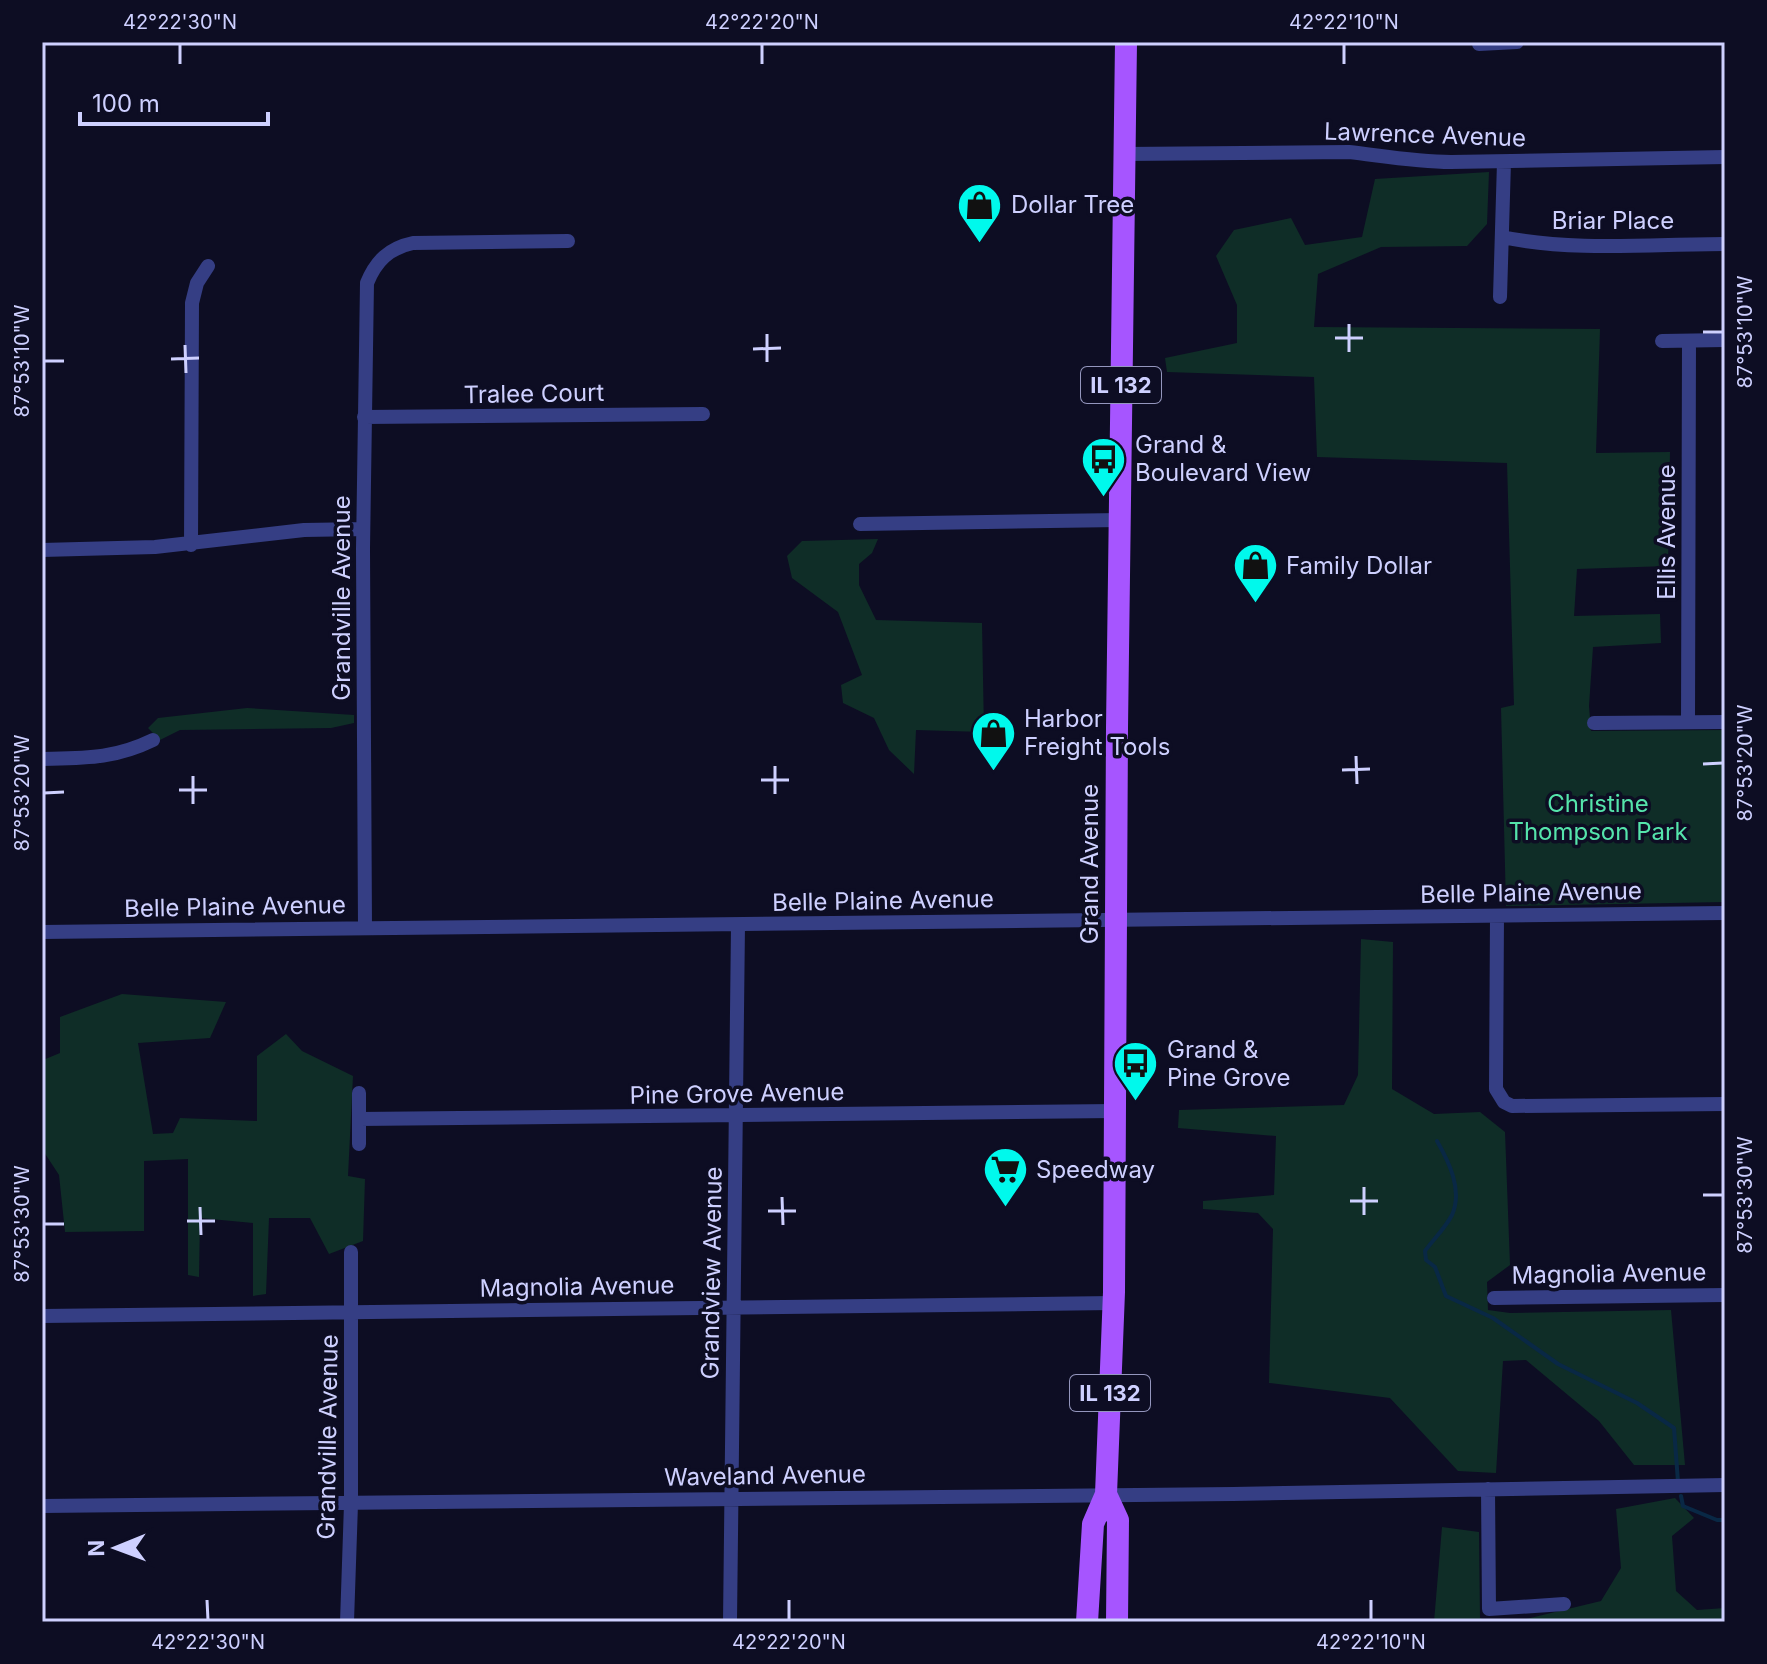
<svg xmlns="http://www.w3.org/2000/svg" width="1767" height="1664" viewBox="0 0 1767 1664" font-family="Inter,sans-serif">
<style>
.green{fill:#0f2d27}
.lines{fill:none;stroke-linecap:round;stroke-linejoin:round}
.stream{stroke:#092845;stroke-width:4}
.minor{stroke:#353e84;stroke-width:14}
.primary{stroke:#a655ff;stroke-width:22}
.ticks{fill:none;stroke:#ced0ff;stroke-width:3}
.labels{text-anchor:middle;stroke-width:7;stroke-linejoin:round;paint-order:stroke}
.shield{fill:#0d0d23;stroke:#9496bd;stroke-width:2}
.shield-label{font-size:22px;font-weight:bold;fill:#ced0ff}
.street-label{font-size:24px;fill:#ced0ff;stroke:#0d0d23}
.poi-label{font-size:24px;fill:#ced0ff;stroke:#0d0d23;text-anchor:start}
.park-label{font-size:24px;fill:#55e4ab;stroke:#0d0d23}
.neatline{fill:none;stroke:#ced0ff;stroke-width:3}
.ticks-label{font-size:20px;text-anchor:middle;fill:#ced0ff}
</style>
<rect width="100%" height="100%" fill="#0d0d23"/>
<path class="green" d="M 1489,172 L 1487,224 L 1467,246 L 1381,247 L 1318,274 L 1314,327 L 1600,329 L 1596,453 L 1670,452 L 1668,566 L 1577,569 L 1574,616 L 1660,614 L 1661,643 L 1593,647 L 1589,706 L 1591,731 L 1725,730 L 1725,902 L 1506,906 L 1501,708 L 1514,705 L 1507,463 L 1317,457 L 1314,377 L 1167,372 L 1165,358 L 1237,343 L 1237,305 L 1216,256 L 1234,230 L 1291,218 L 1305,245 L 1362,237 L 1375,179 Z
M 878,539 L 872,553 L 859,564 L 859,585 L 876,620 L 982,623 L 984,732 L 916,730 L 914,774 L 889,750 L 874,718 L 843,703 L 841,685 L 862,675 L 838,612 L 792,578 L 787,556 L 802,541 Z
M 247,708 L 354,715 L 354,723 L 331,728 L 180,730 L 160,740 L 148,728 L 158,718 Z
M 1361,939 L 1393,942 L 1392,1089 L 1434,1114 L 1480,1112 L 1505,1132 L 1510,1265 L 1487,1282 L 1488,1310 L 1510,1313 L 1671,1310 L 1685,1465 L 1634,1465 L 1599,1421 L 1526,1360 L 1503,1361 L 1496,1473 L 1458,1471 L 1390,1398 L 1269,1383 L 1273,1229 L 1258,1213 L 1203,1209 L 1203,1201 L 1274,1195 L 1276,1136 L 1178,1128 L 1179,1110 L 1344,1105 L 1358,1075 Z
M 122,994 L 226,1002 L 210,1038 L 138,1043 L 153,1134 L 173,1133 L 180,1118 L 257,1121 L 257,1056 L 286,1034 L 302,1051 L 353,1076 L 348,1176 L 365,1179 L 363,1241 L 329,1254 L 310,1218 L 269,1218 L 266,1294 L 253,1296 L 253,1223 L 200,1218 L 199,1277 L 188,1275 L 188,1159 L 144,1161 L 144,1231 L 65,1232 L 59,1175 L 42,1149 L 43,1060 L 60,1053 L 60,1017 Z
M 1675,1498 L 1694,1518 L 1672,1536 L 1676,1591 L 1697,1610 L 1725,1608 L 1725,1622 L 1514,1622 L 1601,1601 L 1621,1568 L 1616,1509 Z
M 1442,1527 L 1479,1532 L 1480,1618 L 1490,1622 L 1434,1622 Z"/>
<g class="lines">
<path class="stream" d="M 1437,1141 C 1449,1162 1463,1190 1452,1215 C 1446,1227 1433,1240 1425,1251 L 1426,1260 L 1435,1267 L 1446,1296 L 1493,1318 L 1558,1364 L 1637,1403 L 1674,1428 L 1678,1482
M 1681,1496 L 1683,1506 L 1717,1520 L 1725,1520"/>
<path class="minor" d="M 1479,44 L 1517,42
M 1124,154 L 1349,152 C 1383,156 1416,162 1451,162 L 1725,157
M 1502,237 C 1574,252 1652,244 1725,244
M 1500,297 L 1504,162
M 1662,341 L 1725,340
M 364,417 L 703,414
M 860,524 L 1120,520
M 191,545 L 192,303 L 197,283 L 208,266
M 42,550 L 155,547 L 304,530 L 363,529
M 1688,722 L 1689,341
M 1594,723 L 1725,722
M 42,759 C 85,758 114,759 153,740
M 1497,916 L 1496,1089 L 1504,1102 L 1512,1106 L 1725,1104
M 365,928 L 363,549 L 367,283 C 376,261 389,248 413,243 L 568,241
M 42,932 L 1725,913
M 359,1093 L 359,1144
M 359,1119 L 1115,1111
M 1494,1298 L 1725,1295
M 42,1316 L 1113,1303
M 1488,1489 L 1489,1609 L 1564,1604
M 42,1506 L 1233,1494 L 1725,1485
M 347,1622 L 351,1504 L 351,1252
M 730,1622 L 738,925"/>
<path class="primary" d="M 1106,1494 L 1118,1520 L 1117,1622
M 1087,1622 L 1093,1524 L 1106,1494 L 1114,1292 L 1117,728 L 1126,42"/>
</g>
<path class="ticks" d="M 180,44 L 180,64M 762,44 L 762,64M 1344,44 L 1344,64M 1349,324 L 1349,352M 1703,332 L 1723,332M 767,334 L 767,362M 1335,338 L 1363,338M 185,345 L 186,373M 753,349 L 781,348M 171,359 L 199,358M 44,361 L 64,361M 1356,756 L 1357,784M 1703,764 L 1723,763M 775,766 L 775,794M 1342,770 L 1370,769M 193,776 L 193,804M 761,780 L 789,780M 179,790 L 207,790M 44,793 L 64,792M 1364,1187 L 1364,1215M 1703,1195 L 1723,1195M 782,1197 L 783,1225M 1350,1201 L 1378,1201M 200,1207 L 201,1235M 768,1211 L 796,1211M 187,1221 L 215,1221M 44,1224 L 64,1224M 207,1600 L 208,1620M 789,1600 L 789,1620M 1371,1600 L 1371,1620"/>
<defs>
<symbol id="shop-pin" viewBox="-11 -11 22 30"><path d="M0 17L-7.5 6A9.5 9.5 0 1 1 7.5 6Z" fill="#00f9ec" stroke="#0d0d23"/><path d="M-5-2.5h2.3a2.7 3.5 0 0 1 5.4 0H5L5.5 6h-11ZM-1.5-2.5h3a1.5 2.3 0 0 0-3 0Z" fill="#111"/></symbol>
<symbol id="bus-pin" viewBox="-11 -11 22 30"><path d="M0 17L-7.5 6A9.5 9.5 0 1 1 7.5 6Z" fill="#00f9ec" stroke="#0d0d23"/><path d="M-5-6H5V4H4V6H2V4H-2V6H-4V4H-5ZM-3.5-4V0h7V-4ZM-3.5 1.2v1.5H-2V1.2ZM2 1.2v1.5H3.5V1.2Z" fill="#111"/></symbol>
<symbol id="supermarket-pin" viewBox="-11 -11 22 30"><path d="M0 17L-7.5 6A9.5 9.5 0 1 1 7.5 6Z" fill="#00f9ec" stroke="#0d0d23"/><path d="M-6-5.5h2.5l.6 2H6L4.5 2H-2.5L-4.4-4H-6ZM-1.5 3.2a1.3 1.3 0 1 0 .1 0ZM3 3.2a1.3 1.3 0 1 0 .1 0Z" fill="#111"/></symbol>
</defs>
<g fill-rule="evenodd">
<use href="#shop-pin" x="954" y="180" width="51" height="69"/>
<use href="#bus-pin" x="1078" y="434" width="51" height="69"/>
<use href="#shop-pin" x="1230" y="540" width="51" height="69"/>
<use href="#shop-pin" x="968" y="708" width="51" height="69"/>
<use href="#bus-pin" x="1110" y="1038" width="51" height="69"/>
<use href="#supermarket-pin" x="980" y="1144" width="51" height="69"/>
</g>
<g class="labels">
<g class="shield">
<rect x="1081" y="367" width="80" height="36" rx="6"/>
<rect x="1070" y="1375" width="80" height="36" rx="6"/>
</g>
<g class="shield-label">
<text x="1121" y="393">IL 132</text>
<text x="1110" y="1401">IL 132</text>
</g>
<g class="street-label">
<text transform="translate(1425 135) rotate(2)" y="8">Lawrence Avenue</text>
<text x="1613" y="229">Briar Place</text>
<text transform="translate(534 394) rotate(-1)" y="8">Tralee Court</text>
<text transform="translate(1667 532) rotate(-90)" y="8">Ellis Avenue</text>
<text transform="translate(342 598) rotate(-90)" y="8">Grandville Avenue</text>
<text transform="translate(1090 864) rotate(-90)" y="8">Grand Avenue</text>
<text transform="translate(1531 893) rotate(-1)" y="8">Belle Plaine Avenue</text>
<text transform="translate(883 901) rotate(-1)" y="8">Belle Plaine Avenue</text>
<text transform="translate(235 907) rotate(-1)" y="8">Belle Plaine Avenue</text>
<text transform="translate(737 1094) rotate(-1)" y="8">Pine Grove Avenue</text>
<text transform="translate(712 1273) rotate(-89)" y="8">Grandview Avenue</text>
<text transform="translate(1609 1274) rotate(-1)" y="8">Magnolia Avenue</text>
<text transform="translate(577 1287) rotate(-1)" y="8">Magnolia Avenue</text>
<text transform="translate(328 1437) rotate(-89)" y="8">Grandville Avenue</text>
<text transform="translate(765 1476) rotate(-1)" y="8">Waveland Avenue</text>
</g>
<g class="poi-label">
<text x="1011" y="213">Dollar Tree</text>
<text x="1135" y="453">Grand &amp;<tspan x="1135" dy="28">Boulevard View</tspan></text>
<text x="1286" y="574">Family Dollar</text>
<text x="1024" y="727">Harbor<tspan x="1024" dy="28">Freight Tools</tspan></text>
<text x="1167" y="1058">Grand &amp;<tspan x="1167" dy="28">Pine Grove</tspan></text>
<text x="1036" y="1178">Speedway</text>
</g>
<g class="park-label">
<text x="1598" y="812">Christine<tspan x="1598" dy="28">Thompson Park</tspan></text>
</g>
</g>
<rect width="1767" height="1664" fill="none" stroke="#0d0d23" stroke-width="88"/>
<g transform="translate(116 1548) rotate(269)" stroke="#0d0d23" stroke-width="6" paint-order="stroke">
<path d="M0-6L14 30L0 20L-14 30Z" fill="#ced0ff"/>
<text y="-12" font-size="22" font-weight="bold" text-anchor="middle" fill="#ced0ff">N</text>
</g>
<path d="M80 112v12h188v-12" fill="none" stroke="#ced0ff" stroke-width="4"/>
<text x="92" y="112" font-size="24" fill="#ced0ff" stroke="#0d0d23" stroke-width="6" paint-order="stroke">100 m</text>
<rect x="44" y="44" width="1679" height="1576" class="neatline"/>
<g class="ticks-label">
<text x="180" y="29">42°22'30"N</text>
<text x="762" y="29">42°22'20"N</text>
<text x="1344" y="29">42°22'10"N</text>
<text transform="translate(1745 332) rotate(-90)" y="7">87°53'10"W</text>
<text transform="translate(22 361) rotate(-90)" y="7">87°53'10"W</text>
<text transform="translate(1745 763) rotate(-90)" y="7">87°53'20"W</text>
<text transform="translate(22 793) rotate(-90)" y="7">87°53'20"W</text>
<text transform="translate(1745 1195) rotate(-90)" y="7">87°53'30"W</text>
<text transform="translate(22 1224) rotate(-90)" y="7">87°53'30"W</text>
<text x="208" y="1649">42°22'30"N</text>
<text x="789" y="1649">42°22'20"N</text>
<text x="1371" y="1649">42°22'10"N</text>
</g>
</svg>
